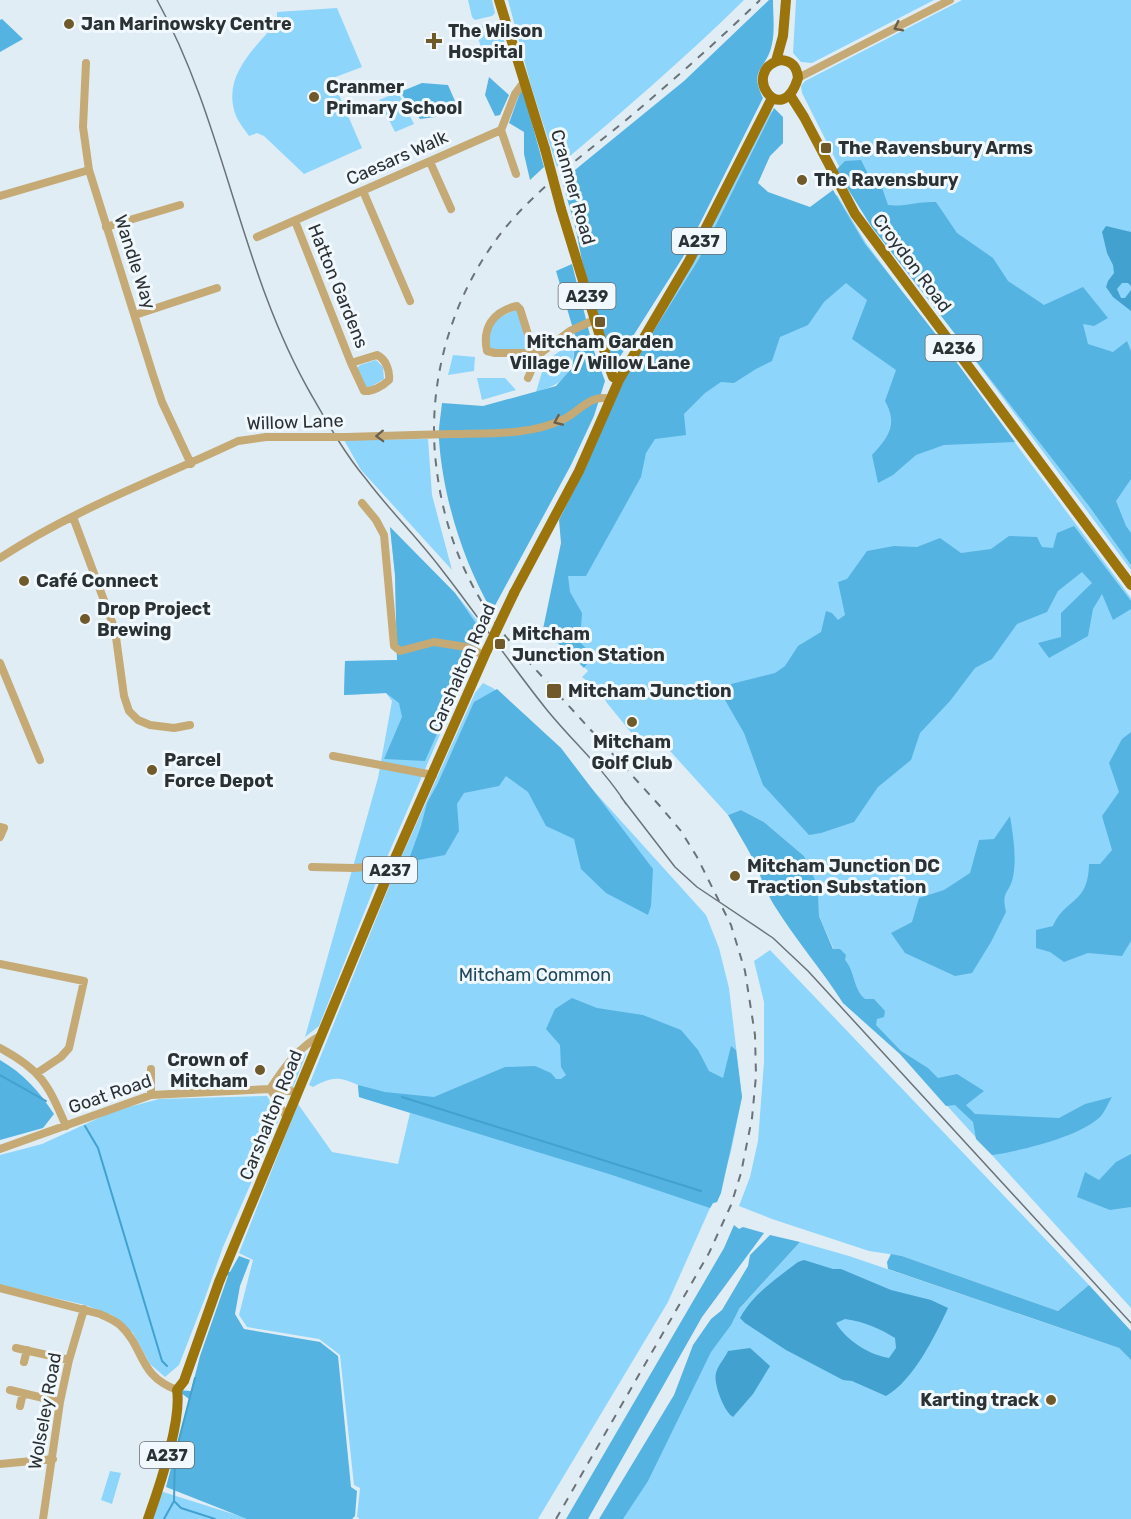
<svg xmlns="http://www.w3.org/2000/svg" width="1131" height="1519" viewBox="0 0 1131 1519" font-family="Rubik,sans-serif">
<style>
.green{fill:#8ed5fb}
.forest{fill:#55b3e1}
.water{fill:#42a1cf;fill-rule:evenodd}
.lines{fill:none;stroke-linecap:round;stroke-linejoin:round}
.stream{stroke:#42a1cf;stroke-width:2}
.minor{stroke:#c5aa75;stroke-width:8}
.major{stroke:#9b740c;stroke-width:10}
.tram{stroke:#6b7378;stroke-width:1.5}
.rail{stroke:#6b7378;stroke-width:2;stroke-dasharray:8 8;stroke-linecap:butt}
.minor-bridge{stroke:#c5aa75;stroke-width:8}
.major-bridge{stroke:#9b740c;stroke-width:10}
.oneway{stroke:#69614e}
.poi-dot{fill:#715a2a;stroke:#f1f9fe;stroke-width:2}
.labels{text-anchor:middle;stroke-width:6;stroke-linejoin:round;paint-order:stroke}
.shield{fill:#f1f9fe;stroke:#676d71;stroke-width:1.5}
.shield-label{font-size:16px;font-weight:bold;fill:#2c3134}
.poi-label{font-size:18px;font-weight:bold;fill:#2c3134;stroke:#f1f9fe;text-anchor:start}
.street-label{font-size:18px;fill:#2c3134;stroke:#f1f9fe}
.park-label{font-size:18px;fill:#20485c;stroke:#f1f9fe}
</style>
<rect width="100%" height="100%" fill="#e0edf5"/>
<path class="green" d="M 468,0 L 492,0 L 495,13 L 492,16 L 475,20 L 472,17 Z
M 508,0 L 744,0 C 684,59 621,113 557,167 L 531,86 Z
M 796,0 L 934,0 L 812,63 L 801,62 L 793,53 Z
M 962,0 L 1131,0 L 1131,570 L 857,202 L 802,93 L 801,86 L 805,81 Z
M 337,8 L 362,67 L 333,78 L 336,88 L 334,91 L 339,95 L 346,111 L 344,114 L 349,118 L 362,148 L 304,174 L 264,136 L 257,133 L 249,136 C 245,130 239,123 236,116 C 221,77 254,49 277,22 L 277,12 Z
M 490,24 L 499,24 L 500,26 L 506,48 L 482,50 L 476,32 L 480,27 Z
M 398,92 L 414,124 L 395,132 L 379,100 Z
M 771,111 L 779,118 L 755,184 L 765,195 L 807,209 L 837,195 L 866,243 L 1131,598 L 1131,1308 L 900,1054 L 843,1003 L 840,998 L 838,959 L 819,916 L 818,886 L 804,856 L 764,822 L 741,810 L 728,815 L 661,741 L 647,752 L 607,703 L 601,692 L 582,677 L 588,671 L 547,628 L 591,449 Z
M 517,309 L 532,350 L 495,352 L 487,345 L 488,323 Z
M 576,339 C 571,372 570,382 536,392 L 545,362 Z
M 453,355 L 475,357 L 474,371 L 448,375 Z
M 376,360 L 383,367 L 384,379 L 370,387 L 365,387 L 357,368 L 360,365 Z
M 477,378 L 505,378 L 516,390 L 482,400 Z
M 428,439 L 432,495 L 452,570 L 361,470 L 344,440 Z
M 390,527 L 455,593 L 485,630 L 376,883 L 319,1026 L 305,1037 L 378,778 L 392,701 L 386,693 L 344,695 L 345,661 L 397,660 L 395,575 Z
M 483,683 L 493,688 L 528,718 L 706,915 L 719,948 L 729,988 L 742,1097 L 731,1151 L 717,1202 L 713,1203 L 710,1208 L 668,1302 L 538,1519 L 360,1519 L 357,1517 L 360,1488 L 354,1485 L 340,1355 L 319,1339 L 247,1327 L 239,1315 L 253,1260 L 239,1253 L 298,1104 L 332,1152 L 398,1164 L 410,1113 L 359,1097 L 358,1085 C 338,1076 332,1077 313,1087 L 309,1085 L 397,867 L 475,693 Z
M 770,950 L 1089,1285 L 1058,1311 L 902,1256 L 869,1251 L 772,1219 L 739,1206 L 750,1177 L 758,1141 L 764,1062 L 764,1002 L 754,961 Z
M 304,1052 L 306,1055 L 293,1087 L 281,1089 C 276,1074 294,1062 304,1052 Z
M 267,1096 L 280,1117 L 223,1247 L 205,1298 L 179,1365 L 165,1377 L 150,1364 L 133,1333 L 112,1315 L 85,1305 L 0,1285 L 0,1155 L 42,1144 L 114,1111 L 159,1099 Z
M 800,1242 L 849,1256 L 1119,1348 L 1131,1360 L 1131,1519 L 606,1519 L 702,1350 Z
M 110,1471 L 121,1473 L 112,1504 L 101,1500 Z
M 160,1491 L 249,1519 L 150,1519 Z"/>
<path class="forest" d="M 769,0 L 773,0 C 773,14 775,31 772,44 C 767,70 748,68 763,98 L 683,257 L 616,363 L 612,365 L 582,261 L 576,230 L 563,184 L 568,176 L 581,165 L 684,81 Z
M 2,19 L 23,39 L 0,52 L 0,20 Z
M 489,77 L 509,95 L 500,115 L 495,116 L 485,95 Z
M 422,83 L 448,85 L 455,101 L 435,117 L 420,119 L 400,92 Z
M 522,87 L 544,167 L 530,180 L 524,154 L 524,132 L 509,123 Z
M 774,108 L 783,117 L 783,143 L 770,156 L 758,183 L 768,192 L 810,207 L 833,190 L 865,244 L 938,337 L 1015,442 L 944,445 L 916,455 L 893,475 L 878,483 L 872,455 C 889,437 898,424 885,401 L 896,370 L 852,339 L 867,300 L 846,283 L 824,302 L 808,325 L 780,337 L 772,361 L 756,369 L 734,383 L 721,382 L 705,393 L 684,414 L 686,435 L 655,439 L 646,453 L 641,477 L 586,576 L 568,576 L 570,592 L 582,613 L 580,642 L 593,656 L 584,668 L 543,629 L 561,543 L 559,520 L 581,476 L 619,386 L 699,259 Z
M 861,160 L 870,178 L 879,179 L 888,205 C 904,207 919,201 936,202 L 957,233 L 993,258 L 1008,281 L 1044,305 L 1083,287 L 1108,318 L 1094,326 L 1083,324 L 1088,344 L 1113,352 L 1127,341 L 1131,351 L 1131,479 L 1116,501 L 1126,526 L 1131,533 L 1131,565 L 1089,506 L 871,226 L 836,170 L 845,161 Z
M 572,264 L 594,351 L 605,381 L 594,416 L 571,465 L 492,611 C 463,562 443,497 439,440 C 438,428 441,415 442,403 L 483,406 L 556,386 L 572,368 L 576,339 L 556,271 Z
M 1074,526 L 1131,601 L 1131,609 L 1113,620 L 1102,594 L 1093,609 L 1088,636 L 1049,658 L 1038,643 L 1061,637 L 1061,613 L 1092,583 L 1082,572 L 1058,591 L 1047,612 L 1017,624 L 992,659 L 975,668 L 950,701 L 920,733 L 911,760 L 878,787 L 854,822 L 821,833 L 809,835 L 763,785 L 744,733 L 725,700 L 731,684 L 775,673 L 785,666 L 798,646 L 821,632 L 826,611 L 832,613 L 838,620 L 845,615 L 838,582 L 847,579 L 867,551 L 894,546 L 917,547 L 940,538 L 961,553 L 991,549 L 1009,536 L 1037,537 L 1042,547 L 1053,548 L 1057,533 Z
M 390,527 L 455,593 L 482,632 L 425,761 L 384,759 L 402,717 L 399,703 L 386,693 L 344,695 L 345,661 L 397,660 L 395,575 Z
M 497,689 L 561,748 L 653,869 L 651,906 L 648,915 L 606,893 L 581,869 L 574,839 L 546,826 L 528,792 L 506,776 L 499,786 L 464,793 L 457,804 L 459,831 L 445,855 L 408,862 L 421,826 L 427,803 L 438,783 L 474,702 Z
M 1131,732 L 1131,941 L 1122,956 L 1088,953 L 1064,962 L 1050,952 L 1036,948 L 1036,930 L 1053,926 C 1066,897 1088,905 1089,864 L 1100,864 L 1112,850 L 1102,816 L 1119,792 L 1109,763 L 1122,739 Z
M 741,810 L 764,822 L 804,856 L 818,886 L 819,916 L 833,949 L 840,949 L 846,955 L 845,960 C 855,971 853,989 865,999 L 874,999 L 885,1011 L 884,1017 L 877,1019 L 876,1025 L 901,1051 L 928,1068 L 938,1078 L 957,1074 L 984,1091 L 966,1105 L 975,1114 L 1059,1118 L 1085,1104 L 1112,1097 C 1108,1103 1105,1112 1100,1117 C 1079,1137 1020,1151 992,1155 L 976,1139 L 973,1122 L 955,1105 L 946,1106 L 900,1054 L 843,1003 C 822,970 795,939 774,905 C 765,890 760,874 753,859 C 745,844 736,829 728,815 Z
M 1010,816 C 1013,836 1017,857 1013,877 C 1009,895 1001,890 1006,912 L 991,942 L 972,973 L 955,976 L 905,953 L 891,933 L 912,922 L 919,898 L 944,890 L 970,873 L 979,840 L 994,839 Z
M 572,998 L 597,1008 L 643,1015 L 681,1030 L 698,1050 L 709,1071 L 723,1078 L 731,1046 L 736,1050 L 742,1097 L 721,1193 L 717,1202 L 713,1203 L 710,1208 L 609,1174 L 359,1097 L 358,1085 L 385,1092 L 434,1097 L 505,1067 L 535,1066 L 551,1073 L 556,1079 L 561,1079 L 566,1075 L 561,1067 L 560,1045 L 546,1029 L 555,1009 Z
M 0,1060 C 24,1074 39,1091 54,1114 L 43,1128 L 0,1140 Z
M 1131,1154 L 1131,1207 L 1110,1210 L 1077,1197 L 1085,1172 L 1099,1180 L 1116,1162 Z
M 734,1225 L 739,1229 L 743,1227 L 764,1233 L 702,1317 L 588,1519 L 566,1519 L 724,1248 Z
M 770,1235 L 800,1242 L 739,1309 L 731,1325 L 711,1352 L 648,1481 L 623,1519 L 599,1519 L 674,1395 L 693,1345 L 711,1319 L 722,1310 L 748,1266 L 750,1255 Z
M 891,1254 L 902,1256 L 1058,1311 L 1089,1285 L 1131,1331 L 1131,1360 L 1119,1348 L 888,1269 L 887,1262 Z
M 239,1256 L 250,1260 L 240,1286 L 235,1314 L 244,1329 L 320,1342 L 338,1356 L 351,1487 L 357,1491 L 355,1516 L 352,1519 L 247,1519 L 166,1487 L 189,1399 L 177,1390 L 191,1391 L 200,1356 L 228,1276 L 224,1271 L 230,1272 Z"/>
<path class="water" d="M 1106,226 L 1131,232 L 1131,286 L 1128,283 L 1122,283 L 1117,289 L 1121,298 L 1125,298 L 1131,290 L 1131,311 L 1113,297 L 1106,287 L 1108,281 L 1114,273 L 1113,265 L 1107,253 L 1102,232 Z
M 804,1260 L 833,1269 L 841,1269 L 891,1290 L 931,1300 L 948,1308 C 935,1336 913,1381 886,1396 L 852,1381 L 843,1380 L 786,1350 L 745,1323 L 740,1318 C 753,1294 777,1278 798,1262 ZM 845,1319 C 865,1322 879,1328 895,1338 L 896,1348 L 889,1358 C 869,1355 846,1340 836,1323 Z
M 750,1348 L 770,1366 L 753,1394 L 733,1417 C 724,1412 713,1383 716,1373 C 718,1365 725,1358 728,1351 Z"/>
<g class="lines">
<path class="stream" d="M 0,1075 L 46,1101
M 402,1097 L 701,1191
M 85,1126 L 98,1148 L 162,1361 L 167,1366
M 195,1378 L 175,1455 L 174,1501 L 181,1508 L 215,1519
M 164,1519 L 174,1501"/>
<path class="minor" d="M 86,63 L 83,127 L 89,170 L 153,375 L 162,402 L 191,464
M 798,78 L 950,0
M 501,130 L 516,174
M 430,162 L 451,209
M 363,191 L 410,301
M 0,196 L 89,170
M 295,221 L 351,363
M 106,227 L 180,205
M 257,237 L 501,130 L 515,94 L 524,82
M 517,306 L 520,309 L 533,350 L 531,353 L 495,353 L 487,351 C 482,328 493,311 517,306 Z
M 135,315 L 217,288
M 377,355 C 386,359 390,371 389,380 C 383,386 372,392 364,391 L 351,363 Z
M 528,378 L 538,355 L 570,331 L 594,320
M 452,434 C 489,433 529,436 564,419 C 580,411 590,394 609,399
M 346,437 L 414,435
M 362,503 L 376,520 L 384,535 L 394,646 L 400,651 L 434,642 L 466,647 L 484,655
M 73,517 L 115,630 L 124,696 L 129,711 L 138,720 L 150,725 L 174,728 L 190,725
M 0,558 C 74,509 158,479 238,441 L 266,437 L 316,437
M 0,663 L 40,760
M 333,756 L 433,775
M 0,827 L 4,828 L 0,837
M 312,867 L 353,868 L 392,865
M 0,964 L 84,981 L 69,1048 L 61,1057 L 37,1073
M 0,1048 C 41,1070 48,1084 66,1126
M 270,1089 C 284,1068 299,1046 322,1035
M 270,1089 C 278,1098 279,1110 288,1117
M 151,1095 L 151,1069
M 0,1149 L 151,1095 L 270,1089 L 298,1092
M 0,1288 L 100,1314 C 106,1317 114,1320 120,1325 C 145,1348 138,1376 177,1390
M 16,1348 L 69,1360
M 24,1362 L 27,1350
M 10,1390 L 60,1402
M 20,1406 L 23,1393
M 0,1464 L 53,1459
M 43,1519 L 60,1402 L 69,1360 L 84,1309"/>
<path class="major" d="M 499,0 L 545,149
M 781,60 C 792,61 797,67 798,78 C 781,132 739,70 781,60 Z
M 776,61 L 783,36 L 786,0
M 790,95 L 804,117 L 855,214 L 1131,585
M 561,209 L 610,369 L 613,377 L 619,380
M 514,593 L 579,471 L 619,380 L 689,261 L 772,98
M 148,1519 C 159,1488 182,1421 177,1390 L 184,1381 L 219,1282 L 392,865 L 487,650"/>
<path class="tram" d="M 157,0 C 226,125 240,272 312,396 C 328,424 345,454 366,479 C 390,511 418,538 442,570 C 478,616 510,664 547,710 C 573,742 604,769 626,804
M 621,797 L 675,867 L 697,887 L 773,938 L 808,971 L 1131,1323"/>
<path class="rail" d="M 556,1519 L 709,1253 L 731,1205 L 741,1173 L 752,1118 L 756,1076 L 755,1035 L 745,971 L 731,925 L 697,857 L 681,831 L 659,805 L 507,638 C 466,587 443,528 436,464 C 425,370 460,269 528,203 C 558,173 592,148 625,121 C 671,82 717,42 760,0"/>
<path class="minor-bridge" d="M 414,435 L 452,434
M 316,437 L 346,437"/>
<path class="major-bridge" d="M 545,149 L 561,209
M 487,650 L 514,593"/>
</g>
<defs><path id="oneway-chevron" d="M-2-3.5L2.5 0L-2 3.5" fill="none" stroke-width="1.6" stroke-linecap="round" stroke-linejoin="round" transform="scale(1.5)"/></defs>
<g class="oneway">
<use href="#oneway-chevron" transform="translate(898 27) rotate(153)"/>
<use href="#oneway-chevron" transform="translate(558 421) rotate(157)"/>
<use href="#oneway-chevron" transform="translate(380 436) rotate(178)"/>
</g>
<g class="poi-dot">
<circle cx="69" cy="24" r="6"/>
<path d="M431 32h6v6h6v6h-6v6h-6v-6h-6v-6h6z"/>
<circle cx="314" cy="97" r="6"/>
<rect x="820" y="142" width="12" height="12" rx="3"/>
<circle cx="802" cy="180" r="6"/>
<rect x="594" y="316" width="12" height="12" rx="3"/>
<circle cx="24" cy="581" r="6"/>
<circle cx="85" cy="619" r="6"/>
<rect x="494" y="638" width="12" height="12" rx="3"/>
<rect x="546" y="683" width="16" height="16" rx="3"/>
<circle cx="632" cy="722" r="6"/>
<circle cx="152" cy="770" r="6"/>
<circle cx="735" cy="876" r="6"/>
<circle cx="260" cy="1070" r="6"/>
<circle cx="1051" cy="1400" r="6"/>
</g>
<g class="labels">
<g class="shield">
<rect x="672" y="228" width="54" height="26" rx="4.5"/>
<rect x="558.5" y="283" width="57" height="26" rx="4.5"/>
<rect x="925.5" y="335" width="57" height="26" rx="4.5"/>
<rect x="363" y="857" width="54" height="26" rx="4.5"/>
<rect x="140" y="1442" width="54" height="26" rx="4.5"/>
</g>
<g class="shield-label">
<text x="699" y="247">A237</text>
<text x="587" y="302">A239</text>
<text x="954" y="354">A236</text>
<text x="390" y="876">A237</text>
<text x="167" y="1461">A237</text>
</g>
<g class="poi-label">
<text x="81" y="30">Jan Marinowsky Centre</text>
<text x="448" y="37">The Wilson<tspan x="448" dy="21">Hospital</tspan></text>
<text x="326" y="93">Cranmer<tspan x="326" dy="21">Primary School</tspan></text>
<text x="838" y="154">The Ravensbury Arms</text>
<text x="814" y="186">The Ravensbury</text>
<text x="600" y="348" text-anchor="middle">Mitcham Garden<tspan x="600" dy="21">Village / Willow Lane</tspan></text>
<text x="36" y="587">Café Connect</text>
<text x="97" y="615">Drop Project<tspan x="97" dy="21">Brewing</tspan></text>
<text x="512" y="640">Mitcham<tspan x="512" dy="21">Junction Station</tspan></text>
<text x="568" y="697">Mitcham Junction</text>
<text x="632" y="748" text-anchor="middle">Mitcham<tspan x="632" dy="21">Golf Club</tspan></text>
<text x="164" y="766">Parcel<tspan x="164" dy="21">Force Depot</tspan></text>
<text x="747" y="872">Mitcham Junction DC<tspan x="747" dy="21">Traction Substation</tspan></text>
<text x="248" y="1066" text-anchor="end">Crown of<tspan x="248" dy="21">Mitcham</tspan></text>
<text x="1039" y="1406" text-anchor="end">Karting track</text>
</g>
<g class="street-label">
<text transform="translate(397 158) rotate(-24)" y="6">Caesars Walk</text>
<text transform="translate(573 187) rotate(74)" y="6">Cranmer Road</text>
<text transform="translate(135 262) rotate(72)" y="6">Wandle Way</text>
<text transform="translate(912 263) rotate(53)" y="6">Croydon Road</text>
<text transform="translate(338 286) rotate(68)" y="6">Hatton Gardens</text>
<text transform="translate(295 422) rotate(-2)" y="6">Willow Lane</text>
<text transform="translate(462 668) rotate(-66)" y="6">Carshalton Road</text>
<text transform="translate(110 1094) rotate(-19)" y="6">Goat Road</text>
<text transform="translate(271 1115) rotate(-68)" y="6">Carshalton Road</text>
<text transform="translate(45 1411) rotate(-80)" y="6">Wolseley Road</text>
</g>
<g class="park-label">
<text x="535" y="981">Mitcham Common</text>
</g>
</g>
</svg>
